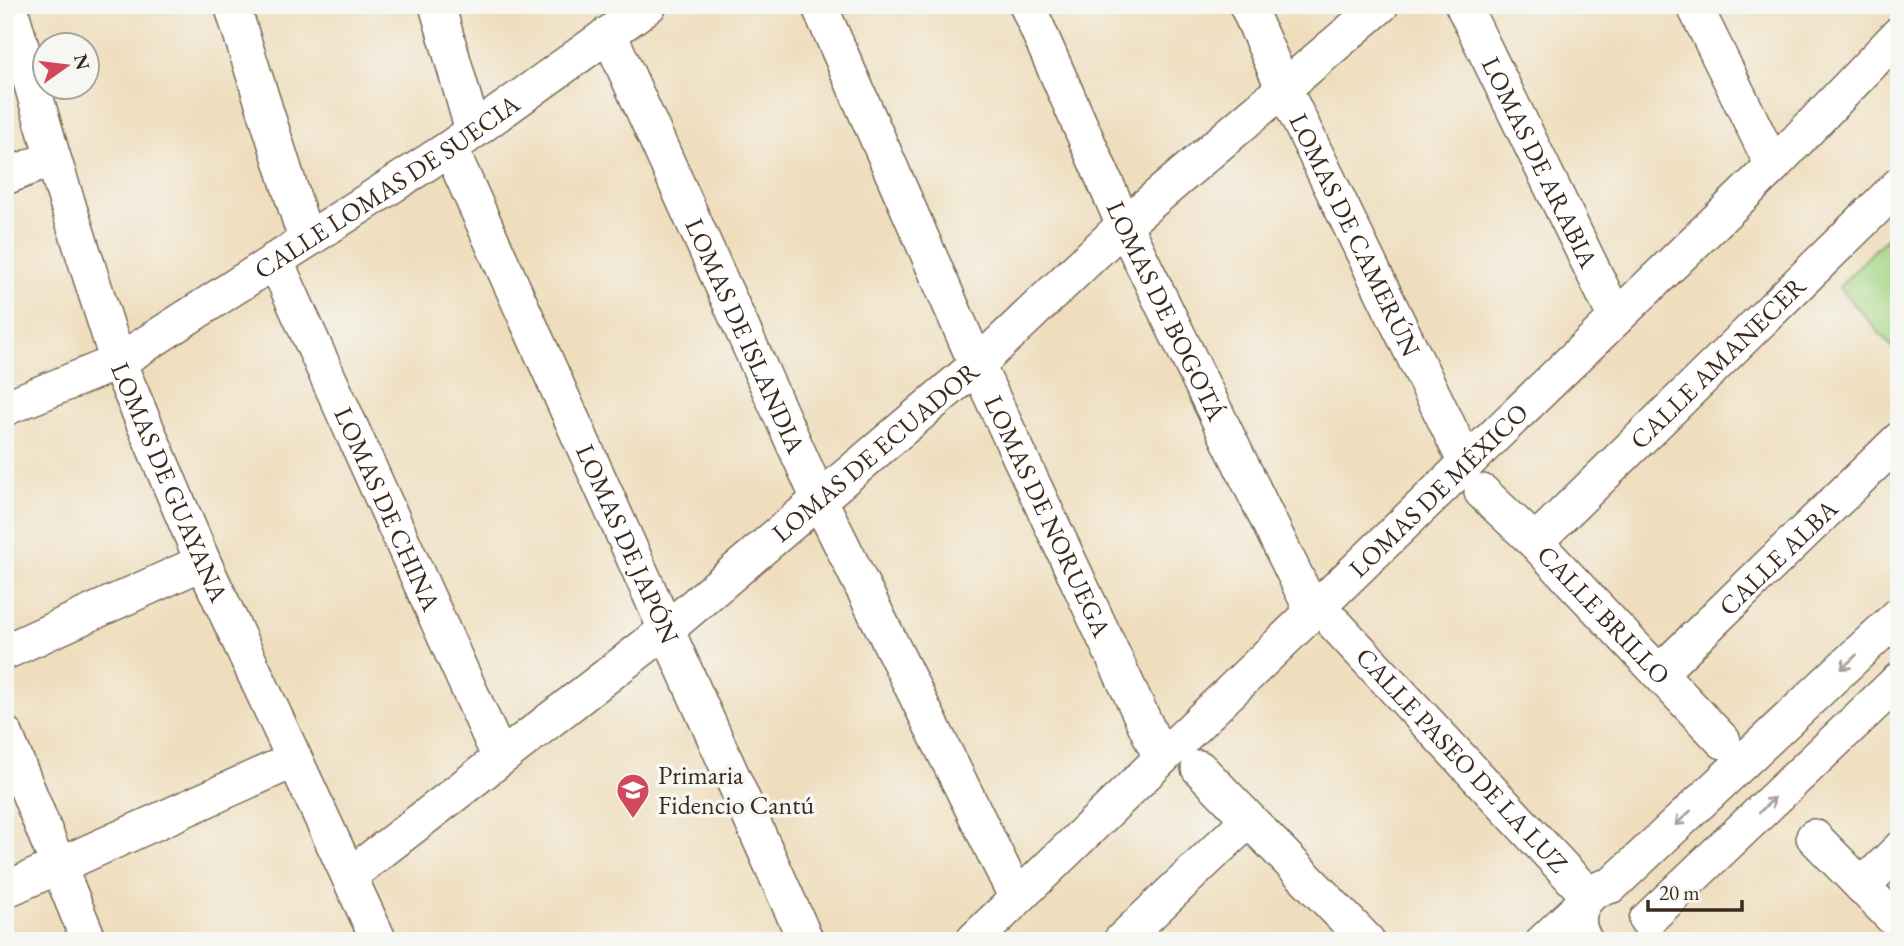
<svg xmlns="http://www.w3.org/2000/svg" width="1904" height="946" viewBox="0 0 1904 946" font-family="'EB Garamond',serif">
<style>
.green{fill:#a4d584;stroke:#708051;stroke-width:2}
.lines{fill:none;stroke-linecap:round;stroke-linejoin:round}
.minor-casing{stroke:#7a6956;stroke-width:38}
.minor{stroke:#fff;stroke-width:35}
.oneway{stroke:#a79f9a}
.labels{text-anchor:middle;stroke-width:7;stroke-linejoin:round;paint-order:stroke}
.street-label{font-size:26px;fill:#3b2a1e;stroke:#f6f6f2}
.poi-label{font-size:26px;fill:#3b2a1e;stroke:#f6f6f2;text-anchor:start}
</style>
<rect width="100%" height="100%" fill="#f6f6f2"/>
<filter id="ink" filterUnits="userSpaceOnUse"><feTurbulence type="fractalNoise" baseFrequency=".0143" numOctaves="2"/><feDisplacementMap in="SourceGraphic" scale="14" xChannelSelector="R" yChannelSelector="G"/><feConvolveMatrix kernelMatrix="1 2 1 2 8 2 1 2 1" color-interpolation-filters="sRGB"/></filter>
<filter id="wash" filterUnits="userSpaceOnUse"><feTurbulence type="fractalNoise" baseFrequency=".00686" numOctaves="4" result="noise"/><feDisplacementMap in="SourceGraphic" scale="28" xChannelSelector="R" yChannelSelector="G"/><feGaussianBlur stdDeviation="1.57" result="paint"/><feColorMatrix in="noise" values="0 0 0 0 0 0 0 0 0 0 0 0 0 0 0 0 0 1.4 0 .05"/><feComposite in="paint" operator="in"/></filter>
<g filter="url(#wash)">
<rect width="100%" height="100%" fill="#efdebe"/>
<path class="green" d="M 1899,225 L 1899,355 L 1839,287 Z"/>
</g>
<g filter="url(#ink)">
<g class="lines">
<defs>
<g id="minor">
<path id="s1" d="M 9,5 L 53,158 L 118,362 L 203,562 L 379,941"/>
<path d="M 232,5 L 306,239"/>
<path d="M 437,5 L 473,131"/>
<path id="s2" d="M 819,5 L 977,365 L 1161,758"/>
<path id="s3" d="M 1027,5 L 1124,225 L 1313,612"/>
<path id="s4" d="M 1247,5 L 1284,89 L 1466,463"/>
<path id="s5" d="M 1463,5 L 1616,318"/>
<path d="M 1694,5 L 1773,166"/>
<path id="s6" d="M 609,34 L 819,499 L 1017,898"/>
<path id="s7" d="M 450,148 L 806,941"/>
<path d="M 5,177 L 53,158"/>
<path id="s8" d="M 275,260 L 500,758"/>
<path id="s9" d="M 5,408 L 118,362 L 450,148 L 649,5"/>
<path id="s10" d="M 1482,492 L 1535,542 L 1723,741"/>
<path id="s11" d="M 1535,542 L 1899,185"/>
<path id="s12" d="M 1335,624 L 1588,895"/>
<path d="M 5,652 L 203,562"/>
<path id="s13" d="M 1659,673 L 1899,440"/>
<path d="M 5,734 L 89,941"/>
<path d="M 1199,768 L 1367,941"/>
<path d="M 1814,837 L 1899,924"/>
<path id="s14" d="M 349,876 L 666,630 L 977,365 L 1124,225 L 1381,5"/>
<path d="M 1612,885 L 1899,615"/>
<path d="M 1862,886 L 1899,850"/>
<path d="M 5,890 L 294,760"/>
<path d="M 1647,920 L 1899,680"/>
<path id="s15" d="M 973,941 L 1773,166 L 1899,34"/>
<path d="M 1121,941 L 1248,820"/>
<path d="M 1544,941 L 1581,906"/>
<path d="M 1585,941 C 1570,918 1582,891 1609,886"/>
</g>
</defs>
<use href="#minor" class="minor-casing"/>
<use href="#minor" class="minor"/>
</g>
<defs><path id="oneway-shaft" d="M-6 0H5M1.5-3L5.5 0L1.5 3" fill="none" stroke-width="1.6" stroke-linecap="round" stroke-linejoin="round" transform="scale(1.75)"/></defs>
<g class="oneway">
<use href="#oneway-shaft" transform="translate(1849 662) rotate(137)"/>
<use href="#oneway-shaft" transform="translate(1767 805) rotate(-44)"/>
<use href="#oneway-shaft" transform="translate(1683 818) rotate(137)"/>
</g>
</g>
<defs>
<symbol id="school-pin" viewBox="-11 -11 22 30"><path d="M0 17L-7.5 6A9.5 9.5 0 1 1 7.5 6Z" fill="#d1495b" stroke="#f6f6f2"/><path d="M0-5L7-2L0 1L-7-2ZM-4 1L0 2.5L4 1V4Q0 6-4 4Z" fill="#fff"/></symbol>
</defs>
<g fill-rule="evenodd">
<use href="#school-pin" x="614" y="771" width="38" height="52"/>
</g>
<g class="labels">
<g class="street-label">
<text dy="9" stroke="none"><textPath href="#s5" startOffset="175">LOMAS DE ARABIA</textPath></text>
<text dy="9" stroke="none"><textPath href="#s9" startOffset="443">CALLE LOMAS DE SUECIA</textPath></text>
<text dy="9" stroke="none"><textPath href="#s4" startOffset="254">LOMAS DE CAMERÚN</textPath></text>
<text dy="9" stroke="none"><textPath href="#s3" startOffset="336">LOMAS DE BOGOTÁ</textPath></text>
<text dy="9" stroke="none"><textPath href="#s6" startOffset="331">LOMAS DE ISLANDIA</textPath></text>
<text dy="9" stroke="none"><textPath href="#s11" startOffset="256">CALLE AMANECER</textPath></text>
<text dy="9" stroke="none"><textPath href="#s14" startOffset="676">LOMAS DE ECUADOR</textPath></text>
<text dy="9" stroke="none"><textPath href="#s1" startOffset="504">LOMAS DE GUAYANA</textPath></text>
<text dy="9" stroke="none"><textPath href="#s15" startOffset="648">LOMAS DE MÉXICO</textPath></text>
<text dy="9" stroke="none"><textPath href="#s8" startOffset="273">LOMAS DE CHINA</textPath></text>
<text dy="9" stroke="none"><textPath href="#s2" startOffset="560">LOMAS DE NORUEGA</textPath></text>
<text dy="9" stroke="none"><textPath href="#s7" startOffset="434">LOMAS DE JAPÓN</textPath></text>
<text dy="9" stroke="none"><textPath href="#s13" startOffset="166">CALLE ALBA</textPath></text>
<text dy="9" stroke="none"><textPath href="#s10" startOffset="173">CALLE BRILLO</textPath></text>
<text dy="9" stroke="none"><textPath href="#s12" startOffset="186">CALLE PASEO DE LA LUZ</textPath></text>
</g>
<g class="poi-label">
<text x="658" y="784">Primaria<tspan x="658" dy="30">Fidencio Cantú</tspan></text>
</g>
</g>
<rect width="1904" height="946" fill="none" stroke="#f6f6f2" stroke-width="28"/>
<g transform="translate(66 66) rotate(76)"><circle r="33" fill="#f6f6f2" stroke="#aba49d" stroke-width="2"/>
<path d="M0-5L12 26L0 18L-12 26Z" fill="#d1495b"/>
<text y="-10" font-size="19" font-weight="bold" text-anchor="middle" fill="#3b2a1e">N</text>
</g>
<path d="M1648 900v10h94v-10" fill="none" stroke="#3b2a1e" stroke-width="3.5"/>
<text x="1659" y="900" font-size="21" fill="#3b2a1e" stroke="#f6f6f2" stroke-width="5" paint-order="stroke">20 m</text>
</svg>
